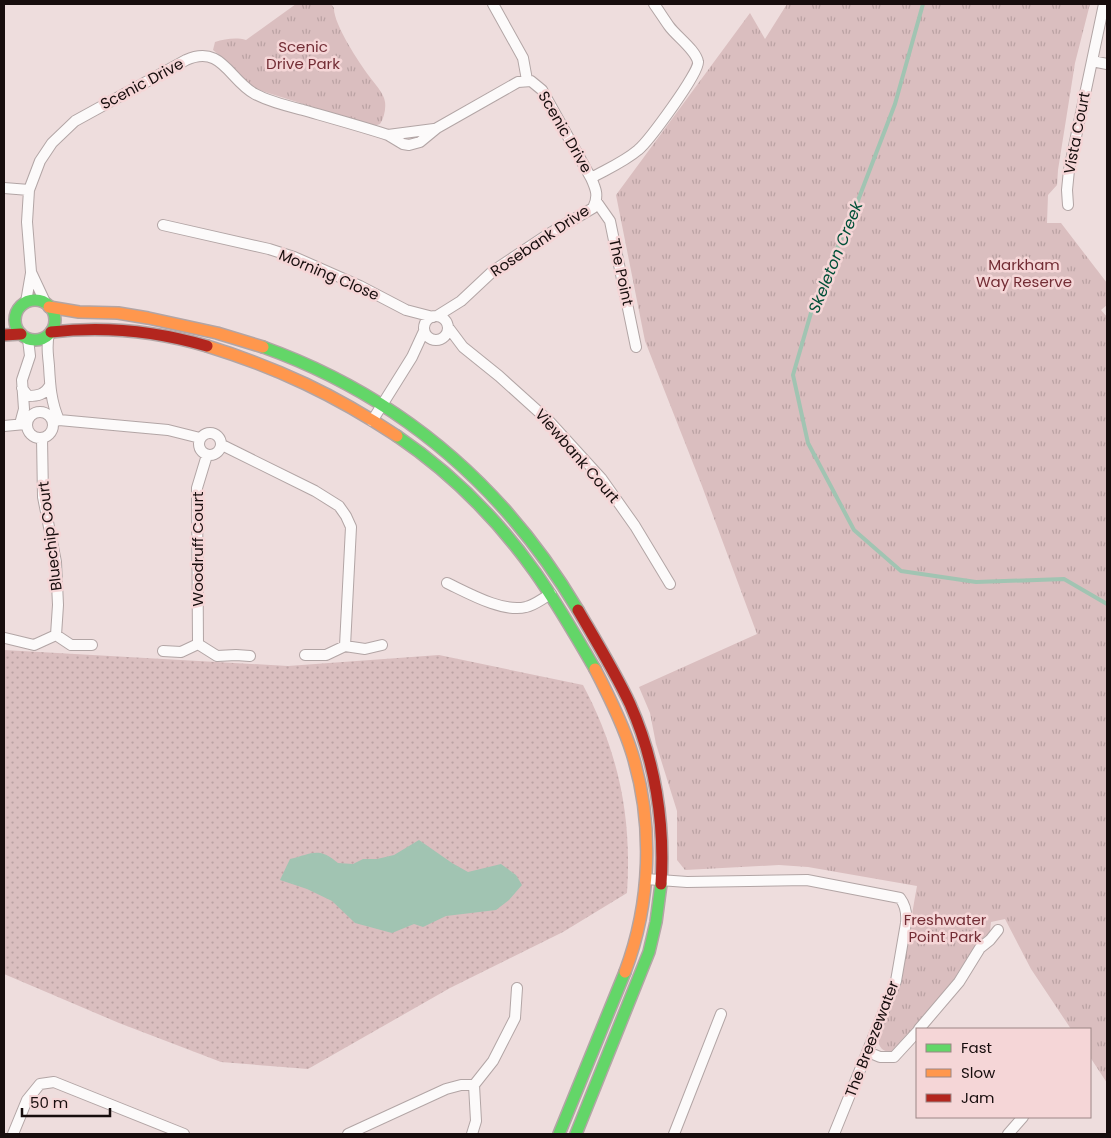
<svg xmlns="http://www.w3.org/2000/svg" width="1111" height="1138" viewBox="0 0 1111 1138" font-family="Poppins,sans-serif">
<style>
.grass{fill:url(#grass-dots)}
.park{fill:url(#park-tufts)}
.water{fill:#a1c4b2}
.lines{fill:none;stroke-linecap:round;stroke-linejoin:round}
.stream{stroke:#a1c4b2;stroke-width:4}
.street-casing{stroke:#b2a5a5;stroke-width:12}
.fast-casing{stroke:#b2a5a5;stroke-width:14}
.slow-casing{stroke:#b2a5a5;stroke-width:14}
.jam-casing{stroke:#b2a5a5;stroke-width:14}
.street{stroke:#fcfafa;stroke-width:10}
.fast{stroke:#63d668;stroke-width:11}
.slow{stroke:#ff974d;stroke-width:11}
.jam{stroke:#b3261e;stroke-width:11}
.labels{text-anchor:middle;stroke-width:5;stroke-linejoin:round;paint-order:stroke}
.park-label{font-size:15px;fill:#732d35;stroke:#f5d6d7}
.street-label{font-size:15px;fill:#170d0d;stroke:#f5d6d7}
.water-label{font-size:16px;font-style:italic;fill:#005038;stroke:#f5d6d7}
</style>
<defs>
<pattern id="grass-dots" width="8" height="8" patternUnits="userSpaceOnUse" patternTransform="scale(1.25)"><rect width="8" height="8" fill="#dabebf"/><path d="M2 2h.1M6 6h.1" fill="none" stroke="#baa2a3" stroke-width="1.8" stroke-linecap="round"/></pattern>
<pattern id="park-tufts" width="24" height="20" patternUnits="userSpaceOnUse" patternTransform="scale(1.25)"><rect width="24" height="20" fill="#dabebf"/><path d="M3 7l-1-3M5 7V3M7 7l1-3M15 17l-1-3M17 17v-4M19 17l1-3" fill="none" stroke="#baa2a3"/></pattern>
</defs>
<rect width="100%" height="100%" fill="#edd"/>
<path class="grass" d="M 4,650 L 288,666 L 439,655 L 583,685 C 619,753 632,817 627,893 L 563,932 L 450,988 L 308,1069 L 221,1062 L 119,1023 L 4,974 Z"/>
<path class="park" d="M 296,4 L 331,4 L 334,8 C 333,23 359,63 369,76 C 374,83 384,93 385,102 C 386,109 384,118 380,124 L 374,126 L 265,92 L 252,87 L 245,83 L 228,62 L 213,50 L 215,42 C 225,39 236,37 246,40 Z
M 787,4 L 1090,4 L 1075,63 L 1058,170 L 1057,185 L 1048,195 L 1047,223 L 1061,223 L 1107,283 L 1107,305 L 1101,310 L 1107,317 L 1107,1083 L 1090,1057 L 1090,1029 L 1071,1029 L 1031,969 L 1005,919 L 991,922 L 990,932 L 975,946 L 949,987 L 896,1050 C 887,1055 878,1049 878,1039 C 878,1025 895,996 899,981 C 907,950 911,918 917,886 L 808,867 L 779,865 L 685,870 L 677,860 L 677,811 L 656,744 L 650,713 L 639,687 L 757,634 L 702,486 L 645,341 L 616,195 L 750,13 L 765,39 Z"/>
<path class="water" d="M 419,840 L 452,863 L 468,872 L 501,864 L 516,875 L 522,885 L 509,900 L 496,910 L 446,916 L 423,927 L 414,924 L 392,933 L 355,923 L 332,901 L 307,889 L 280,880 L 290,859 C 311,854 319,846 338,863 L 353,864 L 363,859 L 377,859 L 394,855 Z"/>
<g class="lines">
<path class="stream" d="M 923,4 L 895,104 L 857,203 L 815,299 L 793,375 L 808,443 L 854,530 L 901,571 L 976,582 L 1064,579 L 1107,604"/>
<defs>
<path id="street" d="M 493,4 L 523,58 L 527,80
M 1092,61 L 1107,64
M 388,135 L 434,129
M 591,178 C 607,169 624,162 638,150 C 648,142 700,72 698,62 C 696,50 676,36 669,26 C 664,19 659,11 654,4
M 4,188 L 29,190
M 596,201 L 610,221 L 636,347
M 1068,205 L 1067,190 L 1069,170 L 1104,4
M 163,225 L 269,249 L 294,257 L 360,286 L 406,310 L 433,317
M 26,302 L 31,273
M 46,304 L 31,272 L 27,222 L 29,190 L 40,161 L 52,143 L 75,121 L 186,60 C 222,44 229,80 255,94 C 270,102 287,106 303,110 C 331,118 360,126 388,135 L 403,144 L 409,145 L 420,142 L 437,128 L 518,82 L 531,81 L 542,90 L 591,178 C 596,189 599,196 593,208 L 547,235 L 493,271 L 461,301 L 437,316
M424 328a12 12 0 1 1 24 0a12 12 0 1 1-24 0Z
M 448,327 L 463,347 L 499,376 L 550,422 L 601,478 L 635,526 L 670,584
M 49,334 C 46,347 48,353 49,366 C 50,385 51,402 59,420
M 22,388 L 28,396 C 37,396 45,395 50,385
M27 425a13 13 0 1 1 26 0a13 13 0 1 1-26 0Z
M 372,421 L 412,357 L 424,331
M 53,422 L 59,420 L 168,430 L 200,438
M 20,424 L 24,409 L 22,380 L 30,356 L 28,339
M 4,426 L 25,424
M199 444a11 11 0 1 1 22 0a11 11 0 1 1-22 0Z
M 42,438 L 43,497 L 56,562 L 58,605 L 56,635
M 222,445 L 315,491 L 339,506 L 346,516 L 351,527 L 345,646
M 447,583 C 468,593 503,613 526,607 C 535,605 543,598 551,594
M 5,638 L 34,645 L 56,635 L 71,645 L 92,645
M 198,644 L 197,488 L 207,455
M 163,651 L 181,652 L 198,644 L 217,656 L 236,655 L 250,656
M 305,655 L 326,655 L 345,646 L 365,649 L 382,645
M 646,879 L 687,882 L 807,880 L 900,898 C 906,906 907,914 906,923 L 896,981 L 834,1134
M 919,1029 L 959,982 L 980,948 L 990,940 L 998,930
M 868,1052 L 880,1057 L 894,1057 L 917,1032
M 474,1085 L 493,1061 L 515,1018 L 517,988
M 13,1134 L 27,1100 L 40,1084 L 54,1082 L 184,1134
M 348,1134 L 446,1089 L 461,1085 L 474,1085 L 476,1121 L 472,1134
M 674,1134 L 721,1014
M 1008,1134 L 1023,1117"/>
<path id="fast" d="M15 320a20 20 0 1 1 40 0a20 20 0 1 1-40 0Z
M 263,347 C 399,396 504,486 578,610
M 397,436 C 450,472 498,520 535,572 C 557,603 576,636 595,669
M 559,1134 L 625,972
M 576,1134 L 649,952 L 656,922 L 661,884"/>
<path id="slow" d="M 49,307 L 79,312 L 118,313 L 148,318 L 217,333 L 263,347
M 207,346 C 278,368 335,395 397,436
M 595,669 C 609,696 623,724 632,753 C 654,824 651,903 625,972"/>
<path id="jam" d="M 51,332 C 103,326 156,331 207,346
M 4,335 L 21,334
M 578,610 C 596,641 615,672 630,704 C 655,760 665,823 661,884"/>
</defs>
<use href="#street" class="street-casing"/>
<use href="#fast" class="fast-casing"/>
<use href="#slow" class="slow-casing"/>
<use href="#jam" class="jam-casing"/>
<use href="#street" class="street"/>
<use href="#fast" class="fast"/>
<use href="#slow" class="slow"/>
<use href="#jam" class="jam"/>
</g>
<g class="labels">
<g class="park-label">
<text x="303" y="52">Scenic<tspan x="303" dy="17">Drive Park</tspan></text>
<text x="1024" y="270">Markham<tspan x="1024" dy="17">Way Reserve</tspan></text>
<text x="945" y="925">Freshwater<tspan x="945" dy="17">Point Park</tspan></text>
</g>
<g class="street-label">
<text transform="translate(142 84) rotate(-28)" y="5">Scenic Drive</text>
<text transform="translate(565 132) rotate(60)" y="5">Scenic Drive</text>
<text transform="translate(1077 133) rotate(-79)" y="5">Vista Court</text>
<text transform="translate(540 241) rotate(-34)" y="5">Rosebank Drive</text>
<text transform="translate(621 272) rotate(78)" y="5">The Point</text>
<text transform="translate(329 275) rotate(23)" y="5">Morning Close</text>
<text transform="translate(577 456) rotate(49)" y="5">Viewbank Court</text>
<text transform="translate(50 536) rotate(-97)" y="5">Bluechip Court</text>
<text transform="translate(198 549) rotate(-90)" y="5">Woodruff Court</text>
<text transform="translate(872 1039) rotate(-69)" y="5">The Breezewater</text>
</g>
<g class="water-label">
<text transform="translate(835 257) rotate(-68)" y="6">Skeleton Creek</text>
</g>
</g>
<rect width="1111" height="1138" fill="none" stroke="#170d0d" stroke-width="10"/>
<rect x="916" y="1028" width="175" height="90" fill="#f5d6d7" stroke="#9c8686"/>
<rect x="926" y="1044" width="25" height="8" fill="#63d668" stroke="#9c8686"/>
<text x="961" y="1053" font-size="15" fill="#170d0d">Fast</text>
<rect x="926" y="1069" width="25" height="8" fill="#ff974d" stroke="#9c8686"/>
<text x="961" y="1078" font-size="15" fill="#170d0d">Slow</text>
<rect x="926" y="1094" width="25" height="8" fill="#b3261e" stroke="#9c8686"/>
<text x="961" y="1103" font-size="15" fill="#170d0d">Jam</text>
<path d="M22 1108v8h88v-8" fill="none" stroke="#170d0d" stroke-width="2.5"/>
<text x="30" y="1108" font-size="15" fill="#170d0d" stroke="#f5d6d7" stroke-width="4" paint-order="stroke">50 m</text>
</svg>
